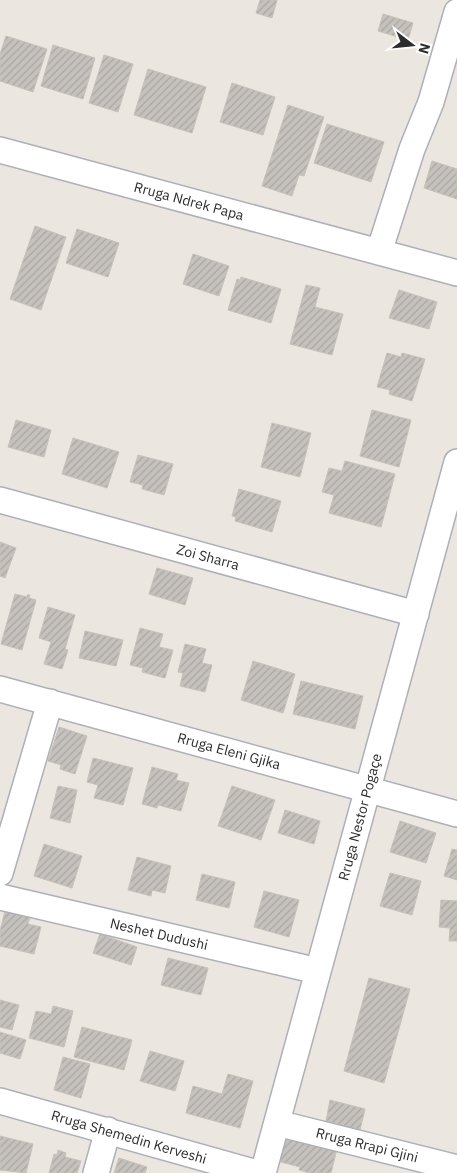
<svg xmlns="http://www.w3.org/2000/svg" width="457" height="1173" viewBox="0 0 457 1173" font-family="'IBM Plex Sans',sans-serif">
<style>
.building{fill:url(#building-hatch);stroke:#c8c1ba}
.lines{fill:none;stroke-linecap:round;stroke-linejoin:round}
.minor-casing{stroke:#adb0b7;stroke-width:28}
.minor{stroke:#fff;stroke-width:25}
.labels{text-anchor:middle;stroke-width:4;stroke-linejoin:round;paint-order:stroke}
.street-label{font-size:14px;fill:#2d2d2d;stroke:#fff}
</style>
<defs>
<pattern id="building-hatch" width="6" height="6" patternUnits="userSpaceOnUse" patternTransform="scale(1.25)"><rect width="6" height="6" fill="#c5c1bc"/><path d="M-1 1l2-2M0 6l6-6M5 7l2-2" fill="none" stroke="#aaa6a2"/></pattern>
</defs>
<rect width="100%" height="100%" fill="#ece6e1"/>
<path class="building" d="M 260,0 L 277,0 L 272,18 L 256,13 Z
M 383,14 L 413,23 L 408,40 L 378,31 Z
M 6,36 L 47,49 L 33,92 L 0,81 L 0,54 Z
M 53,45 L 95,58 L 83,99 L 41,86 Z
M 104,55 L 133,64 L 118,112 L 89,103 Z
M 148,69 L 206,87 L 192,133 L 134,115 Z
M 232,83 L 275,97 L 263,135 L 220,122 Z
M 288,105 L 324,117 L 304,176 L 299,175 L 292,196 L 262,186 Z
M 327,124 L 384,142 L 371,182 L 314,163 Z
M 432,161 L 457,169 L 457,199 L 424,188 Z
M 35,226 L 66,237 L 41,310 L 10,299 Z
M 77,229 L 119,243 L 108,277 L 66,263 Z
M 193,254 L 229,266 L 219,296 L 183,284 Z
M 241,277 L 281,289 L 271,323 L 228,310 L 237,279 L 240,280 Z
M 306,285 L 320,288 L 315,307 L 343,314 L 332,355 L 290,344 Z
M 399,290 L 437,302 L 429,329 L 389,318 Z
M 387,353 L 401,357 L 402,353 L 425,359 L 412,401 L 389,394 L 390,390 L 377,387 Z
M 372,410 L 411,420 L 399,467 L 360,456 Z
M 16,420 L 51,430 L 44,457 L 8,447 Z
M 272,423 L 311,433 L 300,477 L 261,467 Z
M 73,438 L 119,452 L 107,488 L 62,474 Z
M 138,455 L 173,464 L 164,495 L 142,489 L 143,485 L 130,482 Z
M 345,461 L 395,474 L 381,527 L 329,513 L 334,495 L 322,492 L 329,468 L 342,471 Z
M 239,489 L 281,501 L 272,532 L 235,521 L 236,517 L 232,516 Z
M 0,542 L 16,548 L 5,578 L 0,576 Z
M 157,568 L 193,578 L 185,605 L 149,594 Z
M 15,594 L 27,597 L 27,595 L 30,595 L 29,598 L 36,600 L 22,650 L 1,644 Z
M 48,607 L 75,615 L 65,649 L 68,650 L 62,669 L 44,664 L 51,642 L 39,638 Z
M 140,628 L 163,634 L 159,647 L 173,650 L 165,678 L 142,672 L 143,668 L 130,665 Z
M 85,631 L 123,640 L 116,666 L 79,658 Z
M 185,644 L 206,649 L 202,663 L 212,665 L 205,692 L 180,686 L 183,673 L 178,672 Z
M 253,661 L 295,674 L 283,713 L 241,700 Z
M 301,681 L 363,696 L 355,729 L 293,714 Z
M 59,727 L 87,736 L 75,774 L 60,769 L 61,765 L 48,761 Z
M 93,758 L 133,768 L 123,805 L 94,798 L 98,785 L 87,782 Z
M 152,767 L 178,774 L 176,780 L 189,783 L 181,811 L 158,805 L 157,808 L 142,804 Z
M 58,786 L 77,790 L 70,823 L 50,818 Z
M 232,786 L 275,800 L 261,840 L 218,826 Z
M 285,810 L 320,821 L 314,844 L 278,833 Z
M 400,821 L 436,833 L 426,863 L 390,852 Z
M 44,844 L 82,856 L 72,888 L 34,876 Z
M 452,849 L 457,850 L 457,880 L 444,876 Z
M 137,857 L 171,866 L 165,893 L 152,890 L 151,896 L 128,890 Z
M 390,873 L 421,881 L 412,915 L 380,906 Z
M 202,874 L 235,882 L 229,908 L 196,900 Z
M 264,891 L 299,900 L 289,937 L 254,927 Z
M 441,900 L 457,901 L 457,941 L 449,941 L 450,928 L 439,927 Z
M 5,911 L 30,917 L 28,924 L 41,927 L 34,954 L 0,946 L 0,931 Z
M 100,934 L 137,947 L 131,965 L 93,953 Z
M 168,958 L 208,968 L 201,995 L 161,985 Z
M 369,978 L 410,989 L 384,1083 L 344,1071 Z
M 0,1000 L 19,1005 L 12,1030 L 0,1027 Z
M 53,1006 L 73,1011 L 64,1047 L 29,1038 L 36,1011 L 51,1014 Z
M 82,1027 L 132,1040 L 124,1070 L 74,1057 Z
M 0,1032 L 26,1040 L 20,1059 L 0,1053 Z
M 150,1051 L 184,1061 L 175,1091 L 140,1081 Z
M 63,1057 L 90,1064 L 81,1098 L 54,1090 Z
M 228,1074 L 253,1081 L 240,1128 L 186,1113 L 193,1086 L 222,1094 Z
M 330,1100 L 365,1109 L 360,1130 L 326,1121 Z
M 284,1132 L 338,1145 L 331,1173 L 310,1173 L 299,1170 L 300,1167 L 277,1161 Z
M 0,1136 L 33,1144 L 26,1173 L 0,1170 Z
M 58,1150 L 66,1153 L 65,1157 L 81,1161 L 77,1173 L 49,1173 L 54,1154 L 57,1155 Z
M 119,1158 L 147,1167 L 145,1173 L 114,1173 Z"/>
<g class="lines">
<defs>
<path id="minor" d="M 0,150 L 457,273
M 379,252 L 412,149 L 431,102 L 457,12
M 0,500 L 416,614
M 0,689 L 457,814
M 0,873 L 50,702
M 0,897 L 318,971
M 0,1101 L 257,1173
M 277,1123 L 457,1168
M 96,1173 L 108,1130
M 263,1173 L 457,462"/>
</defs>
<use href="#minor" class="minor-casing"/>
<use href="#minor" class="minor"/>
</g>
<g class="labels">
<g class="street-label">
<text transform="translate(189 201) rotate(15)" y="5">Rruga Ndrek Papa</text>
<text transform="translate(208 557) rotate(15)" y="5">Zoi Sharra</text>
<text transform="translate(229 751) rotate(15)" y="5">Rruga Eleni Gjika</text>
<text transform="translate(360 817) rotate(-75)" y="5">Rruga Nestor Pogaçe</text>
<text transform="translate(159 934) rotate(13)" y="5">Neshet Dudushi</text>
<text transform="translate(129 1137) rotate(16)" y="5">Rruga Shemedin Kerveshi</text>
<text transform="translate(367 1145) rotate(14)" y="5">Rruga Rrapi Gjini</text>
</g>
</g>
<g transform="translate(412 45) rotate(106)" stroke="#ffffff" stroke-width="4" paint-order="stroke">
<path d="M0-4L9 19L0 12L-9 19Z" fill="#2d2d2d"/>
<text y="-8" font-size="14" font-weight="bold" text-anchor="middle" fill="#2d2d2d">N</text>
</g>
</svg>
